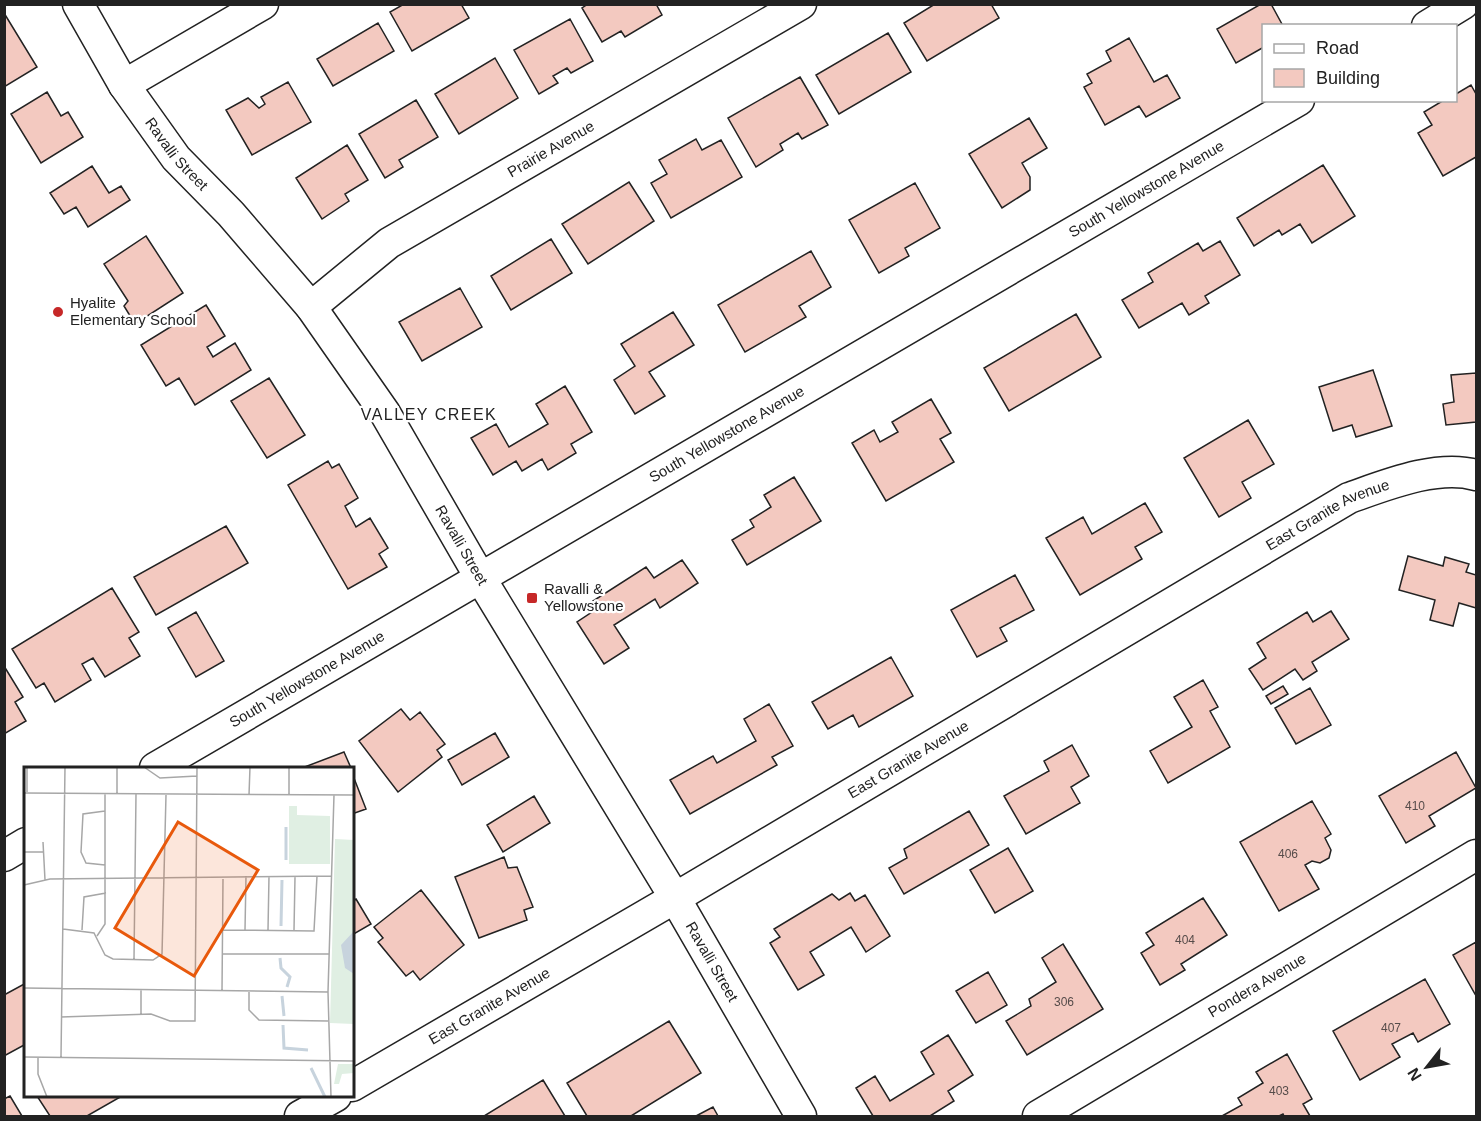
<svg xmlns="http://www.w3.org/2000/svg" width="1481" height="1121" viewBox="0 0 1481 1121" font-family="Helvetica,sans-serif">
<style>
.building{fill:#f3c9c0;stroke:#222;stroke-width:1.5}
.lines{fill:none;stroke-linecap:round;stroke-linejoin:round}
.minor-casing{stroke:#222;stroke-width:33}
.minor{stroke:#fff;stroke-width:30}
.poi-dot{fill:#c62828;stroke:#fff;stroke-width:2}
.labels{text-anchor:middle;stroke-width:4.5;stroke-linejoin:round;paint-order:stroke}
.number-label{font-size:12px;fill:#564c4a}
.street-label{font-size:15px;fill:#222;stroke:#fff}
.poi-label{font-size:15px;fill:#222;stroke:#fff;text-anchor:start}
.neighbourhood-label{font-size:16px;letter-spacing:1.5px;fill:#222;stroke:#fff}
.inset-river{fill:none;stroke:#c7d3dd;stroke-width:3}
.inset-road{fill:none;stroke:#a7a7a7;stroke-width:1.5}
.view{fill:#e8590c;fill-opacity:0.15;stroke:#e8590c;stroke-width:3}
.inset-edge{fill:none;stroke:#222;stroke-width:3}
</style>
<rect width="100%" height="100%" fill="#fff"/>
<path class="building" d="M 404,4 L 461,4 L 469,18 L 412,51 L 390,12 Z
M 588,4 L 656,4 L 662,15 L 625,37 L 621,31 L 602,42 L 582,8 Z
M 935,4 L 991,4 L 999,18 L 927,61 L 904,23 Z
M 1261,4 L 1271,4 L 1283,26 L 1264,26 L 1264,47 L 1236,63 L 1217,29 Z
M 4,13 L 37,67 L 4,87 Z
M 570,19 L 593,61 L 571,73 L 567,68 L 553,76 L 558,83 L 539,94 L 514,50 Z
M 378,23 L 394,51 L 333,86 L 317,59 Z
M 888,33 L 911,72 L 839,114 L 816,75 Z
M 1129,38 L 1154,82 L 1167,75 L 1180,98 L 1146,117 L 1139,106 L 1105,125 L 1084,87 L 1092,83 L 1087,74 L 1111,61 L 1106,51 Z
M 495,58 L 518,98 L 459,134 L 435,94 Z
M 800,77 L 828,125 L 802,139 L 798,133 L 780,144 L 783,150 L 756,167 L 728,118 Z
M 288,82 L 311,122 L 252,155 L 226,110 L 248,98 L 259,108 L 265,104 L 261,97 Z
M 1471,85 L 1476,94 L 1476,157 L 1443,176 L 1418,133 L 1432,125 L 1424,112 L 1444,100 L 1456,100 L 1456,94 Z
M 47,92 L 61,116 L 68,112 L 83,137 L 41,163 L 11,114 Z
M 416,100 L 438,137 L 399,160 L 403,167 L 385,178 L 359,134 Z
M 1029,118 L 1047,148 L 1022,163 L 1030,177 L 1030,190 L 1002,208 L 969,154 Z
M 696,139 L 702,150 L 721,140 L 742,177 L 671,218 L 651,183 L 667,174 L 659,160 Z
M 347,145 L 368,180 L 345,194 L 349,201 L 322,219 L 296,178 Z
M 1323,165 L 1355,216 L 1312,243 L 1300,224 L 1282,235 L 1279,230 L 1254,246 L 1237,218 Z
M 92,166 L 109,193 L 121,186 L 130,200 L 88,227 L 76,207 L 64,214 L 50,193 Z
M 629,182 L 654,221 L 588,264 L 562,224 Z
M 915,183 L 940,228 L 905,248 L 909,256 L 879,273 L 849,220 Z
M 146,236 L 183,293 L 135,324 L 124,306 L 128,301 L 104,264 Z
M 551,239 L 572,273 L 511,310 L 491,276 Z
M 1220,241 L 1240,275 L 1205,296 L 1209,303 L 1189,315 L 1182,303 L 1139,328 L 1122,300 L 1153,282 L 1148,273 L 1198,243 L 1203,251 Z
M 811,251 L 831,287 L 799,306 L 806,317 L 745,352 L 718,305 Z
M 460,288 L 482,327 L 422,361 L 399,322 Z
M 206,305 L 225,336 L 207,347 L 213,357 L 235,343 L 251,370 L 195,405 L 179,378 L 166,386 L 141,345 Z
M 673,312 L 694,345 L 649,372 L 665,396 L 635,414 L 614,380 L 635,366 L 621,344 Z
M 1076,314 L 1101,357 L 1009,411 L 984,368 Z
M 1373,370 L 1392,426 L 1356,437 L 1352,425 L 1333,431 L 1319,387 Z
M 1476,373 L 1476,422 L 1446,425 L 1443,404 L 1454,402 L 1451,375 Z
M 269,378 L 305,435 L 267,458 L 231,401 Z
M 565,386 L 592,432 L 571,444 L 576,453 L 548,470 L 542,459 L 522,471 L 516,461 L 493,475 L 471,438 L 496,424 L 509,447 L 548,424 L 536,404 Z
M 931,399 L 951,433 L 940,439 L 954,462 L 886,501 L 852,443 L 874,430 L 880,442 L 898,432 L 892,422 Z
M 1248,420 L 1274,464 L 1242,482 L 1251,498 L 1219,517 L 1184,458 Z
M 328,461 L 332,468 L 339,464 L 358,498 L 345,506 L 356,527 L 370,518 L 388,548 L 379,554 L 387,567 L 348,589 L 288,485 Z
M 794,477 L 821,521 L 747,565 L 732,540 L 754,527 L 750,520 L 771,507 L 764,495 Z
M 1145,503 L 1162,532 L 1135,547 L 1142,559 L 1080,595 L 1046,538 L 1083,517 L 1092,534 Z
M 226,526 L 248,563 L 156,615 L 134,577 Z
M 1408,556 L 1443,566 L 1445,557 L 1469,564 L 1466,572 L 1476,575 L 1476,608 L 1459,603 L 1453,626 L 1430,620 L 1435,600 L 1399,590 Z
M 682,560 L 698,583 L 660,608 L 655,599 L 614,625 L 629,648 L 604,664 L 577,622 L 598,608 L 593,601 L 646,567 L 654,578 Z
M 1015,575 L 1034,610 L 1000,628 L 1007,641 L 977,657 L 951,610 Z
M 112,588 L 139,632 L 129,638 L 140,656 L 105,677 L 93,658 L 82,664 L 91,680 L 55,702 L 44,683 L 36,688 L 12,649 Z
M 1331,611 L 1349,639 L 1312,662 L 1317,671 L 1303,680 L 1295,669 L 1263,690 L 1249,669 L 1266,658 L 1257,643 L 1307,612 L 1313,622 Z
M 196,612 L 224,661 L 196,677 L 168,628 Z
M 891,657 L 913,696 L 859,727 L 853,715 L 828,729 L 812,702 Z
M 4,666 L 23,697 L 15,702 L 26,721 L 4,734 Z
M 1203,680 L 1218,707 L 1210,711 L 1230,747 L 1168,783 L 1150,751 L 1192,727 L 1174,697 Z
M 1283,686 L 1288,694 L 1271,704 L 1266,696 Z
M 1310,688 L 1331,725 L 1296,744 L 1275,708 Z
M 769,704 L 793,746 L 772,757 L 777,765 L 690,814 L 670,780 L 713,756 L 717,763 L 756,741 L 744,719 Z
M 401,709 L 410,720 L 420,712 L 445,744 L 437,750 L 442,757 L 398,792 L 359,741 Z
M 495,733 L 509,757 L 462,785 L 448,760 Z
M 1072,745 L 1089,776 L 1071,787 L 1080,803 L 1026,834 L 1004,796 L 1049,771 L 1044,761 Z
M 344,752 L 351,768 L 302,768 Z
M 1456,752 L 1476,788 L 1429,816 L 1435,826 L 1406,843 L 1379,796 Z
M 352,773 L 366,809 L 352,814 Z
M 534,796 L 550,823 L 503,852 L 487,825 Z
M 1312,801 L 1331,834 L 1325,838 L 1331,850 L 1329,858 L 1320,863 L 1312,861 L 1305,865 L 1319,889 L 1279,911 L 1240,842 Z
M 969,811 L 989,845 L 904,894 L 889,868 L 907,858 L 904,849 Z
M 1008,848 L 1033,891 L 995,913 L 970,870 Z
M 504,857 L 508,868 L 517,867 L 533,907 L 524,910 L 527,920 L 479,938 L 455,877 Z
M 421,890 L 464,945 L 420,980 L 413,971 L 406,976 L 378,942 L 383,938 L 374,927 Z
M 850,893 L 855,901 L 865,895 L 890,936 L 866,952 L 851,927 L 810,952 L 824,975 L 798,990 L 770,943 L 780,937 L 774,929 L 832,894 L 839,900 Z
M 1203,898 L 1227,935 L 1181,964 L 1185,970 L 1160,985 L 1141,953 L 1154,945 L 1146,933 Z
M 356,899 L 371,924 L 352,935 L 352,901 Z
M 1476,942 L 1476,993 L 1475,994 L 1453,955 Z
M 1063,944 L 1103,1009 L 1027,1055 L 1006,1021 L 1031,1006 L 1029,999 L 1056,982 L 1042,958 Z
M 988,972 L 1007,1005 L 976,1023 L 956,991 Z
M 1425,979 L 1450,1024 L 1418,1042 L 1413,1033 L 1392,1044 L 1400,1057 L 1360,1080 L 1333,1031 Z
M 26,983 L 26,1044 L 4,1056 L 4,995 Z
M 669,1021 L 701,1073 L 631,1116 L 587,1116 L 567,1083 Z
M 948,1035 L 973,1075 L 948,1091 L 954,1101 L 930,1116 L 873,1116 L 856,1088 L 875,1076 L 890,1101 L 934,1074 L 921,1052 Z
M 1287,1054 L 1312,1099 L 1303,1104 L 1310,1116 L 1284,1116 L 1283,1114 L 1279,1116 L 1222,1116 L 1242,1105 L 1238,1098 L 1263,1083 L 1256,1072 Z
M 543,1080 L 565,1116 L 484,1116 Z
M 10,1096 L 22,1116 L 4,1116 L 4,1099 Z
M 37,1096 L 122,1096 L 87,1116 L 50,1116 Z
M 713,1107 L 718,1116 L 696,1116 Z"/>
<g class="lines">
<defs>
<g id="minor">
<path id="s1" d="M 78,4 L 124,85 L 176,158 L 231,214 L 311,307 L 385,413 L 481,579 L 675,898 L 801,1116"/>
<path d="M 1427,26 L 1463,4"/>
<path d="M 124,85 L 263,4"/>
<path id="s2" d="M 311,307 L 389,243 L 801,4"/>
<path id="s3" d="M 155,768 L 1299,100"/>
<path d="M 4,856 L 26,843"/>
<path id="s4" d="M 352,1086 L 675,898 L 1349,498 C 1386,485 1437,464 1476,475"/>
<path d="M 300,1116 L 336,1096"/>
<path id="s5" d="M 1038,1116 L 1476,855"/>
</g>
</defs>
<use href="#minor" class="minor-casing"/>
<use href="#minor" class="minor"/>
</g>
<g class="poi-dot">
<circle cx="58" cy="312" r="6"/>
<rect x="526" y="592" width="12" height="12" rx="3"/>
</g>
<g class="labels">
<g class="number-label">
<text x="1415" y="810">410</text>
<text x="1288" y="858">406</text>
<text x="1185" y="944">404</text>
<text x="1064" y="1006">306</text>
<text x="1391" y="1032">407</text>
<text x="1279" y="1095">403</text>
</g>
<g class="street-label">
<text dy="5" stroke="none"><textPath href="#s2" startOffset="288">Prairie Avenue</textPath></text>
<text dy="5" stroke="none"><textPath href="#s1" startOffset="180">Ravalli Street</textPath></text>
<text dy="5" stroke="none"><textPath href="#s3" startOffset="1148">South Yellowstone Avenue</textPath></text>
<text dy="5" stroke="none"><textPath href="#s3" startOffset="662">South Yellowstone Avenue</textPath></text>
<text dy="5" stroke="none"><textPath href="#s4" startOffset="1131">East Granite Avenue</textPath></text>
<text dy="5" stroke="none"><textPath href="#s1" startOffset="666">Ravalli Street</textPath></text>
<text dy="5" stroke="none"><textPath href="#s3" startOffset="176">South Yellowstone Avenue</textPath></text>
<text dy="5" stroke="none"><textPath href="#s4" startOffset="645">East Granite Avenue</textPath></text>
<text dy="5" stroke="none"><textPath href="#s1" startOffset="1152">Ravalli Street</textPath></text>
<text dy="5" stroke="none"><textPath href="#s5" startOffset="255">Pondera Avenue</textPath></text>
<text dy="5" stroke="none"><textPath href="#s4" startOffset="159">East Granite Avenue</textPath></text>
</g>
<g class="poi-label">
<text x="70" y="308">Hyalite<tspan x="70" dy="17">Elementary School</tspan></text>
<text x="544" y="594">Ravalli &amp;<tspan x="544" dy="17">Yellowstone</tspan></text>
</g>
<g class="neighbourhood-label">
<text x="429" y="420">VALLEY CREEK</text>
</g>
</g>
<g transform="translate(24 767)">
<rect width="330" height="330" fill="#fff"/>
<path d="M 265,39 L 273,39 L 273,48 L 306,49 L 306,97 L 265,97 ZM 311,72 L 330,73 L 330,257 L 306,256 ZM 314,297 L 330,297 L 330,306 L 318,307 L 315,317 L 310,317 Z" fill="#e0efe3"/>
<path d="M 330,164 L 330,207 L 321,201 L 317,178 Z" fill="#c7d3dd"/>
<path class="inset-river" d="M 262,93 L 262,60M 257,159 L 258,113M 256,191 L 257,201 L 266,210 L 263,220M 258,229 L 260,249M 259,258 L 260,281 L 284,283M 287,301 L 301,330"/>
<path class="inset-road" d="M 120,0 L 136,11 L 173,9M 265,0 L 265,28M 3,25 L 3,0M 0,26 L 330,28M 93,27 L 93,0M 225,28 L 226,0M 81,44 L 59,47 L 57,85 L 62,96 L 81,98M 19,75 L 21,113M 0,85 L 19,85M 0,118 L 26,112 L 308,109M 39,162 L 70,166 L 81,188 L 89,192 L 129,193 L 138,187 L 142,28M 58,163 L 60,130 L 82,126M 199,163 L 290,164 L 293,109M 221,163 L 222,109M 244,163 L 245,109M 270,163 L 271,110M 73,169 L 81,157 L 81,27M 199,187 L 305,187M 110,192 L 112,27M 0,221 L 304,225M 198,224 L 199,112M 225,225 L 225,243 L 235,253 L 304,254M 117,247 L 117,223M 37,250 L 127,247 L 146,254 L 171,254 L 173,0M 0,290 L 330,294M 14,290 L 14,307 L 23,330M 37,290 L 41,0M 307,330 L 304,225 L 310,28"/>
<path class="view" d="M 154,55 L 234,103 L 170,209 L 91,161 Z"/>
<rect width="330" height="330" class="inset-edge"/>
</g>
<rect width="1481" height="1121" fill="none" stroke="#222222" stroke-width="12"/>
<rect x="1262" y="24" width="195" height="78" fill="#ffffff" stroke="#a7a7a7" stroke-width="1.5"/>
<rect x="1274" y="44" width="30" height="9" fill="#ffffff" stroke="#a7a7a7" stroke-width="1.5"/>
<text x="1316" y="54" font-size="18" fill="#222222">Road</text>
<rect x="1274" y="69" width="30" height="18" fill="#f3c9c0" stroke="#a7a7a7" stroke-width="1.5"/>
<text x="1316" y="84" font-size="18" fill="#222222">Building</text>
<g transform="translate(1427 1067) rotate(239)" stroke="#ffffff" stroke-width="4.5" paint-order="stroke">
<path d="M0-4.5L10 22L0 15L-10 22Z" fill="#222222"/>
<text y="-9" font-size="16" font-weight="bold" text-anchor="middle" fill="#222222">N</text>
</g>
</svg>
